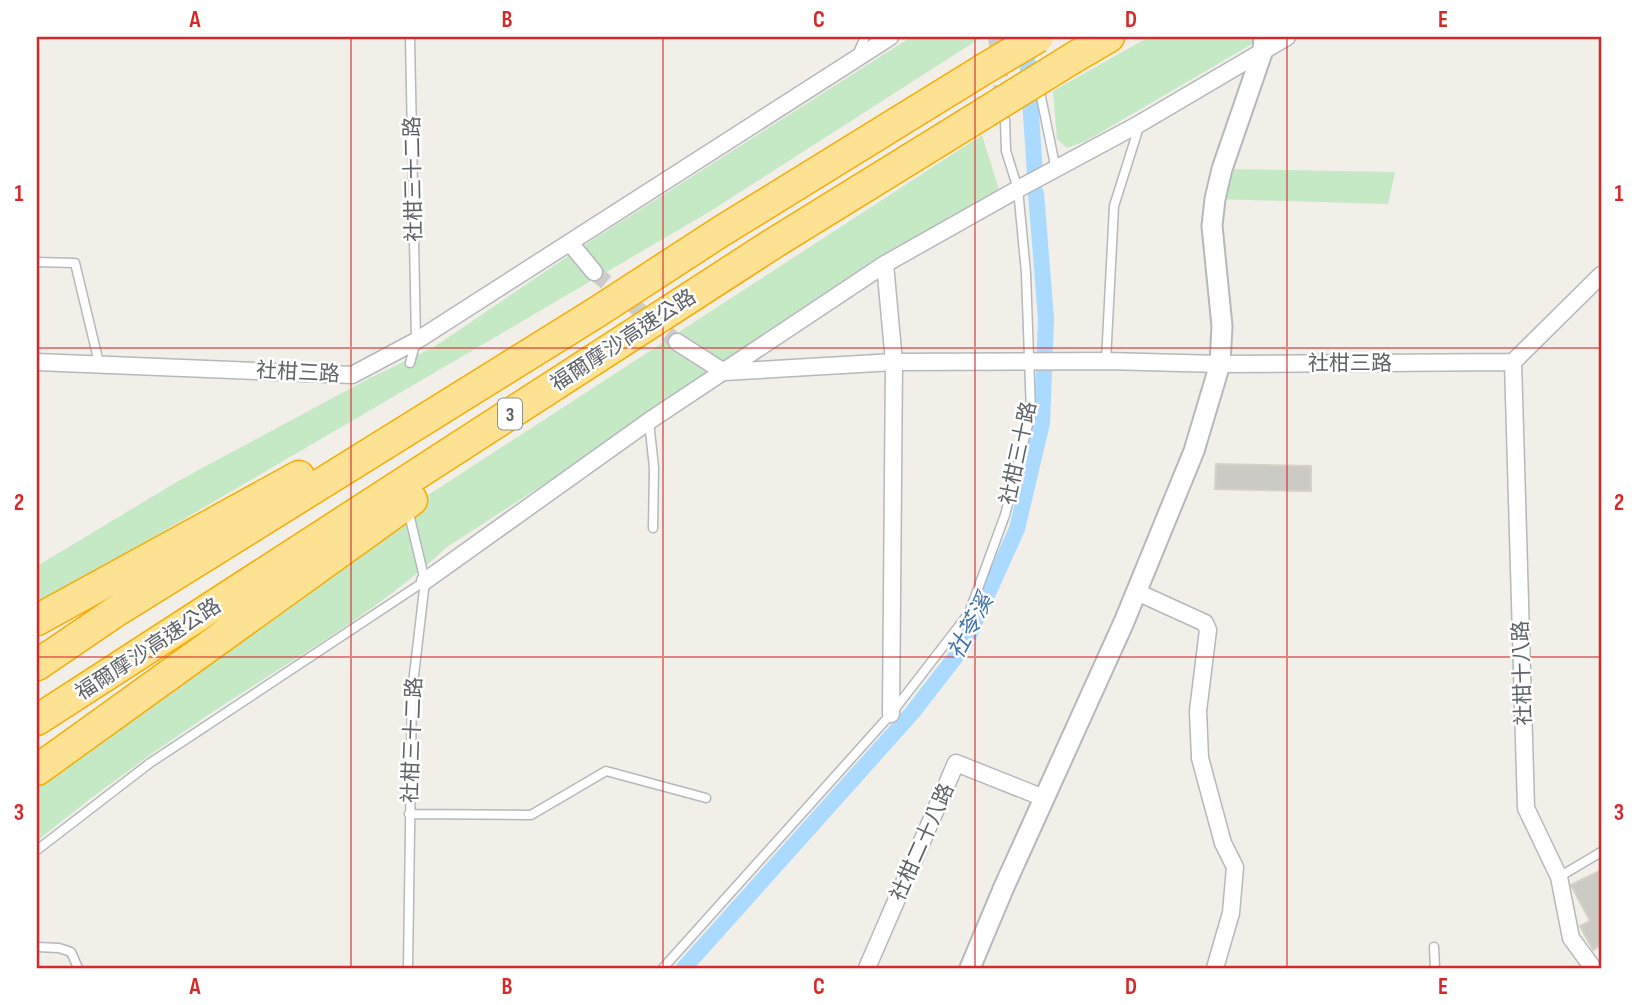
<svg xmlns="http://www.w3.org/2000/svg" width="1638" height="1005" viewBox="0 0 1638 1005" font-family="'Sofia Sans Condensed','Noto Sans TC',sans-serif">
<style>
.green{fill:#c5e8c5}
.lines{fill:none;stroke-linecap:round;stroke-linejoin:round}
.canal{stroke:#aadaff;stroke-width:16}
.building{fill:#cccac5;stroke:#d6d1c6;stroke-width:2}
.minor-tunnel{stroke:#ccccc8;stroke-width:16;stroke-dasharray:16 8;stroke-linecap:butt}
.service-casing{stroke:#b5b8bc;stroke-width:11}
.minor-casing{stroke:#b5b8bc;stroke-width:19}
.tertiary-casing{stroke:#b5b8bc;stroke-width:23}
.motorway-casing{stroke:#f9ab00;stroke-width:33}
.service{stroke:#fff;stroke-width:8}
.minor{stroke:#fff;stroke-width:16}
.tertiary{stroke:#fff;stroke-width:19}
.motorway{stroke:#fde293;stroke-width:30}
.motorway-bridge-casing{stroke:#f9ab00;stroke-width:33;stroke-linecap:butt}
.motorway-bridge{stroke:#fde293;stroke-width:30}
.grid{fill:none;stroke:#d62828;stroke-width:2;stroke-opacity:0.55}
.labels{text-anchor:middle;stroke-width:5;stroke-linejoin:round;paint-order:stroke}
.shield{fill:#fff;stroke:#8f9295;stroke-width:2}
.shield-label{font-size:19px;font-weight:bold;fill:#5f6368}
.street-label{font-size:21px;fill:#5f6368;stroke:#fff}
.water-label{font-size:23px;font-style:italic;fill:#4174aa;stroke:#fff}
.neatline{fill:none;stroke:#d62828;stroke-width:2.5}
.grid-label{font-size:23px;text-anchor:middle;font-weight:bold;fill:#d62828}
</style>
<rect width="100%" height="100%" fill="#f1efe8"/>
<path class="green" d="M 911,37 L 982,37 L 709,212 L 37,605 L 37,566 L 180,480 L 368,379 L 434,347 L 583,246 Z
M 1149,37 L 1264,37 L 1086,141 L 1067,148 L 1057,139 L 1053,91 Z
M 982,135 L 999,190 L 874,260 L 706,379 L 447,547 C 368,621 270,671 182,733 C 132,767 83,803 37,841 L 37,788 L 99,731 L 336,555 Z
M 1222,169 L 1395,172 L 1388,204 L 1215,199 Z"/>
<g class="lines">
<path class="canal" d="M 1026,40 L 1035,174
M 684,968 L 912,713 L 964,646 L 1017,529 L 1042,423 L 1046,319 L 1036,193"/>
</g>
<path class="building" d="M 1216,464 L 1311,466 L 1311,491 L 1215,489 Z
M 1601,870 L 1601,945 L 1593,950 L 1580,926 L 1590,921 L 1571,885 Z"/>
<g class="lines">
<path class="minor-tunnel" d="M 996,37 L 1003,104
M 594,272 L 677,342"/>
<defs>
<path id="service" d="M 857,55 L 865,37
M 1039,87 L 1056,170
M 37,262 L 75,263 L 99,363
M 1106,361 L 1114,206 L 1139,127
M 410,363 L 416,341 L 410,37
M 649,421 L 654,468 L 653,528
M 409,814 L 531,815 L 606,771 L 706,798
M 37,850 L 150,763 L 425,581
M 1559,877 L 1601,852
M 37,947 L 59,948 L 71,952 L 78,968
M 1434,947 L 1435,968
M 408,968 L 412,692 L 425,581 L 409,514
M 663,968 L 891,714 L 969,613 L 1005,515 L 1031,413 L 1026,273 L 1018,189 L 1006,151 L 1005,120"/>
<path id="minor" d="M 570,243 L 594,272
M 885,264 L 894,362 L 891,714
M 677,342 L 724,372 L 894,362 L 1106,361 L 1220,364 L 1513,362 L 1601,275
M 37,362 L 352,375 L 416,341 L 890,37
M 1513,362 L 1526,808 L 1559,877 L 1571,938 L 1593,968
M 425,581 L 649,421 L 885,264 L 1018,189 L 1139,124 L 1287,37
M 1137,592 L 1205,623 L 1208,630 L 1198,711 L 1200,758 L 1223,843 L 1235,867 L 1231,913 L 1215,968
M 867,968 L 956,763 L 1044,798"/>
<path id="tertiary" d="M 970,968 L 1004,887 L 1124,622 L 1194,451 L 1220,364 L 1222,326 L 1212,226 L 1215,199 L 1222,169 L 1263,50 L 1264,37"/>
<path id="motorway" d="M 1073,58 L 1109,37
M 37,620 L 299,476
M 37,665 L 115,612 L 597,312 L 720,232 L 984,69
M 37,720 L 774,243 L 986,112
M 37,770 L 412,500"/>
</defs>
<use href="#service" class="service-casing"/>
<use href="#minor" class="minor-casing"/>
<use href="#tertiary" class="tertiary-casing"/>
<use href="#motorway" class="motorway-casing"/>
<use href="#service" class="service"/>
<use href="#minor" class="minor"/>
<use href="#tertiary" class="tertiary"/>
<use href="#motorway" class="motorway"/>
<defs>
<path id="motorway-bridge" d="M 984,69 L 1038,37
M 986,112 L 1073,58"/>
</defs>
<use href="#motorway-bridge" class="motorway-bridge-casing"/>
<use href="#motorway-bridge" class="motorway-bridge"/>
</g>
<path class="grid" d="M 351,37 L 351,968M 663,37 L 663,968M 975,37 L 975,968M 1287,37 L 1287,968M 37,348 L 1601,348M 37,657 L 1601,657"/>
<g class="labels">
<rect class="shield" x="498" y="398.5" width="24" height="31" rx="5"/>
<g class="shield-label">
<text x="510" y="421">3</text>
</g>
<g class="street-label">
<text transform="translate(413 179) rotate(-91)" y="7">社柑三十二路</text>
<text transform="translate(623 340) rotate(-33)" y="7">福爾摩沙高速公路</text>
<text x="1350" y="370">社柑三路</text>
<text transform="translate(298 372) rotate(3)" y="7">社柑三路</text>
<text transform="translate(1018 453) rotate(-78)" y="7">社柑三十路</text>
<text transform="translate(148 649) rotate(-33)" y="7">福爾摩沙高速公路</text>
<text transform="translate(1522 673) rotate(-92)" y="7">社柑十八路</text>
<text transform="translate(412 740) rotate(-88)" y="7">社柑三十二路</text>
<text transform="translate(922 842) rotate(-66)" y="7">社柑二十八路</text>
</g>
<g class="water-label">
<text transform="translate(970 626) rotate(-62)" y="8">社苓溪</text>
</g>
</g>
<rect width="1638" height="1005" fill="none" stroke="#ffffff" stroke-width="77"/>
<rect x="38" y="38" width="1562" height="929" class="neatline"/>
<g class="grid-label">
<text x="195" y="27">A</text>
<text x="507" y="27">B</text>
<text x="819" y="27">C</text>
<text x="1131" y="27">D</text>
<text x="1443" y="27">E</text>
<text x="19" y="201">1</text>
<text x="1619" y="201">1</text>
<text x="19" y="510">2</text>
<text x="1619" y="510">2</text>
<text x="19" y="820">3</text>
<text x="1619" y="820">3</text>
<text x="195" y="994">A</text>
<text x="507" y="994">B</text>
<text x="819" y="994">C</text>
<text x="1131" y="994">D</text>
<text x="1443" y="994">E</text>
</g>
</svg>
